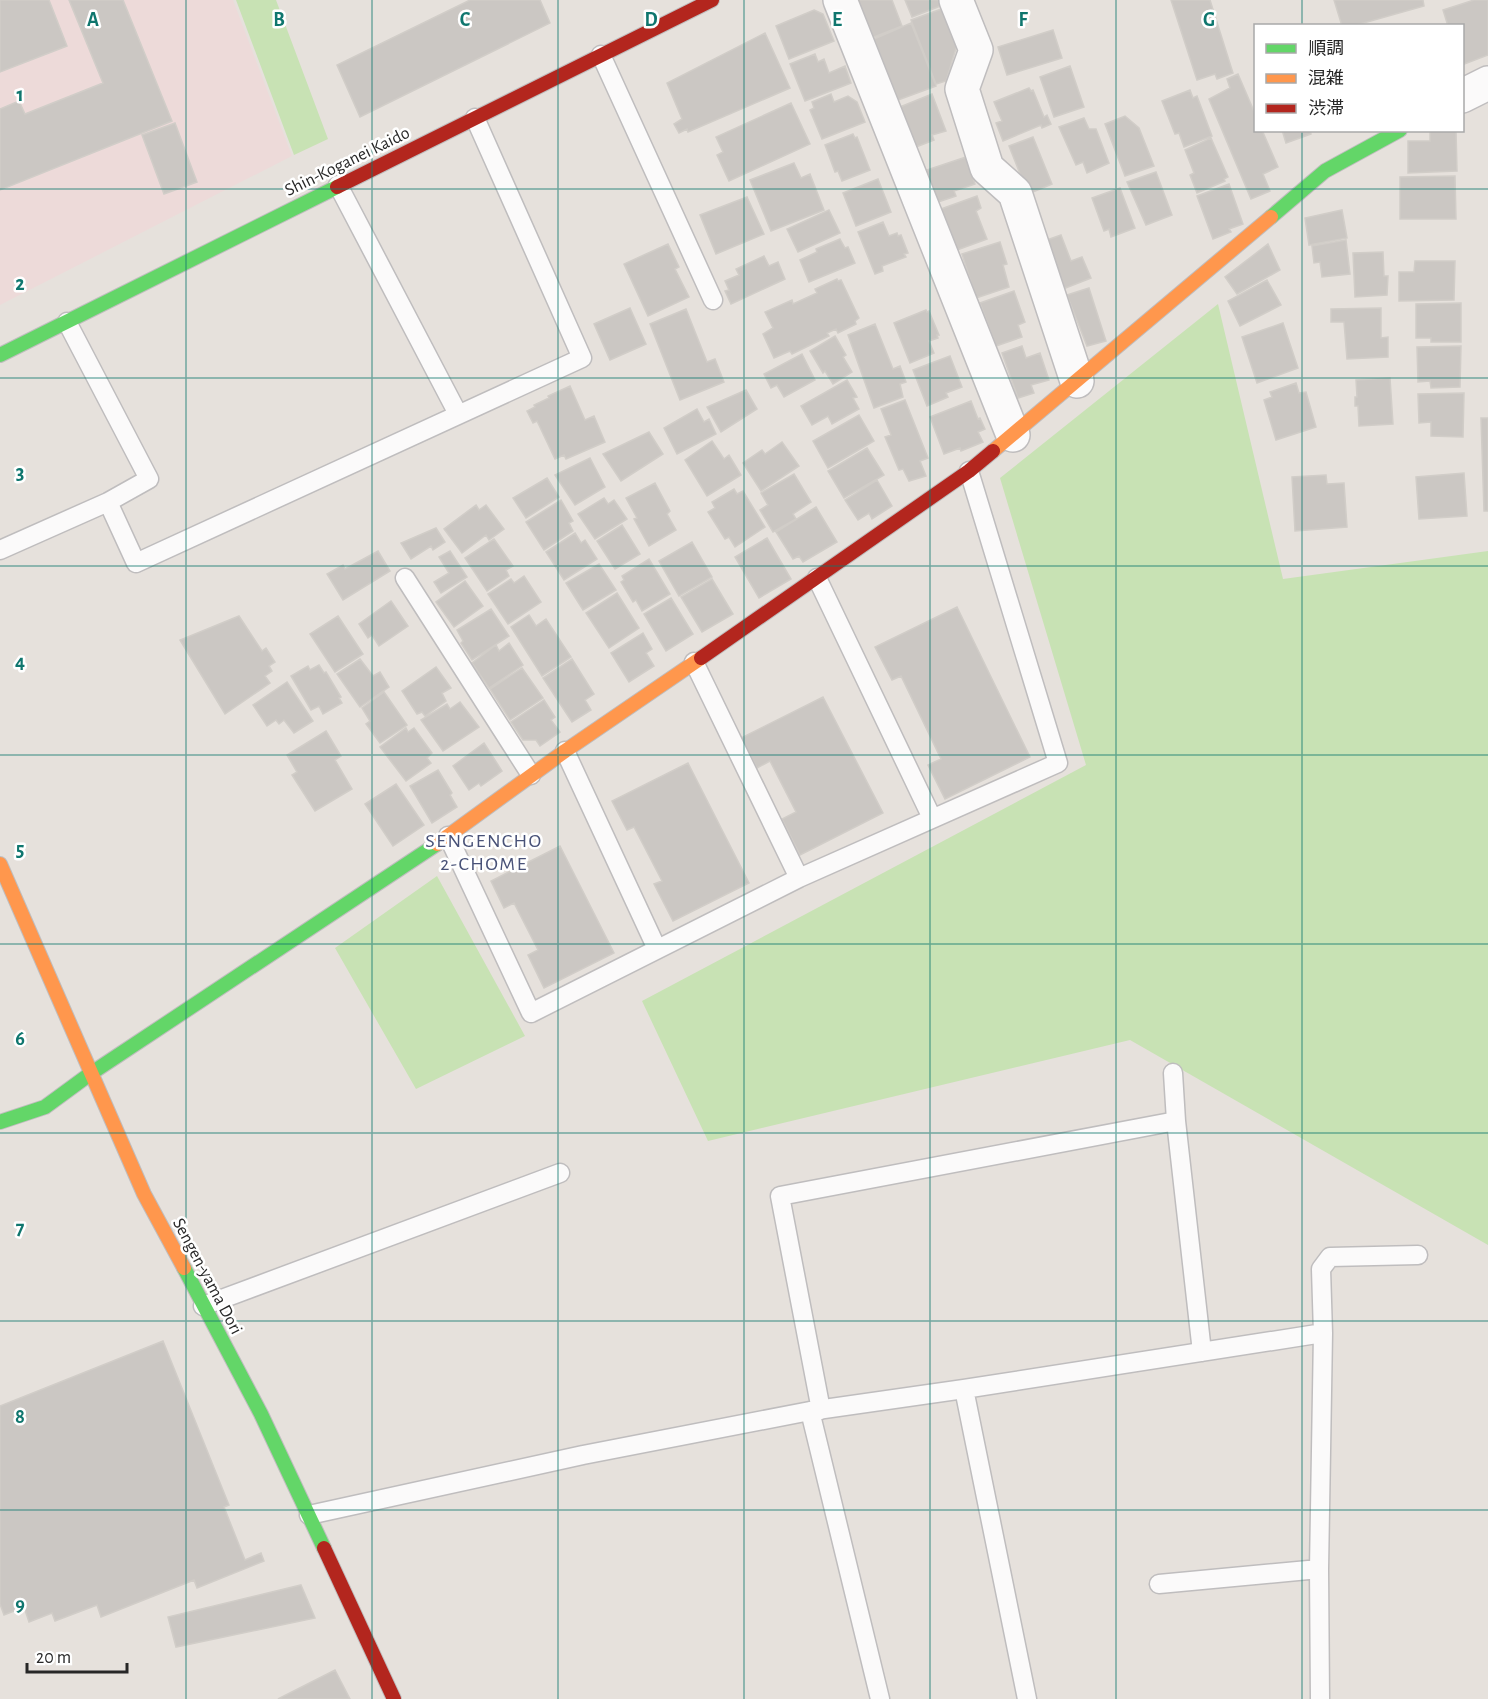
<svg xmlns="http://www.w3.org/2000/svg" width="1488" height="1699" viewBox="0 0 1488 1699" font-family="'Alegreya Sans','Noto Sans JP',sans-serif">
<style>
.medical{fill:#eddad9}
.green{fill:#c8e2b4}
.building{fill:#cbc7c3;stroke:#d1cdc8;stroke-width:1.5}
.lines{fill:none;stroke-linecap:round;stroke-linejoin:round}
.lane-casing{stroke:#bfbdbe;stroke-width:21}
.street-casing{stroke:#bfbdbe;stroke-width:36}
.fast-casing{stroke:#bfbdbe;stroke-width:16}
.slow-casing{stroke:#bfbdbe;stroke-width:16}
.jam-casing{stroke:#bfbdbe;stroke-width:16}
.lane{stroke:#fbfafa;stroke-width:18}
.street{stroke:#fbfafa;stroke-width:33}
.fast{stroke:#63d668;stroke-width:14}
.slow{stroke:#ff974d;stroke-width:14}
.jam{stroke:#b3261e;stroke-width:14}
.grid{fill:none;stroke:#0f766e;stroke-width:1.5;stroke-opacity:0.55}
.labels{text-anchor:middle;stroke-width:5;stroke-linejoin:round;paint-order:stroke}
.street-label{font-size:18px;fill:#272727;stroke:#fff}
.neighbourhood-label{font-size:20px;letter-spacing:1.5px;fill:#485177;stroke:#fff}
.grid-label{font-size:20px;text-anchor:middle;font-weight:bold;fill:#0f766e;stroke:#fff;stroke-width:5;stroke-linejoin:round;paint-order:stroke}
</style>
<rect width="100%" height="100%" fill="#e6e1dc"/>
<path class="medical" d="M 0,0 L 233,0 L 292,156 L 0,305 Z"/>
<path class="green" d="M 236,0 L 276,0 L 328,139 L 294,155 Z
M 1218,304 L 1283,579 L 1488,551 L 1488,1245 L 1130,1040 L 708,1141 L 642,1001 L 1086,765 L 1000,478 Z
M 437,876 L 525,1036 L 416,1089 L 335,948 Z"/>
<path class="building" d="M 0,0 L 49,0 L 67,46 L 0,72 Z
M 69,0 L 123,0 L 172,121 L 0,190 L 0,109 L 19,101 L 25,114 L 103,83 Z
M 470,0 L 540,0 L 550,23 L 360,117 L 337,65 Z
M 853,0 L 892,0 L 902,26 L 869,39 Z
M 905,0 L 941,0 L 943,5 L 912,17 Z
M 1171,0 L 1210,0 L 1233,73 L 1217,79 L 1215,74 L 1197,80 Z
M 1334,0 L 1423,0 L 1424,6 L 1353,26 L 1342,26 Z
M 1474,0 L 1488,0 L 1488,55 L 1462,65 L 1462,26 L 1448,26 L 1443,10 Z
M 944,8 L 958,42 L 946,81 L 936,84 L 911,20 Z
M 814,10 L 823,14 L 834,41 L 789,59 L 776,26 Z
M 911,23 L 936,86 L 898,100 L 874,39 Z
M 1053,30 L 1062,58 L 1007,75 L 998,47 Z
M 765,33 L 790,88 L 688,132 L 687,129 L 679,133 L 674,124 L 682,119 L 667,83 Z
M 815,54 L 818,62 L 824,59 L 829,73 L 845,66 L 851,83 L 805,101 L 790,64 Z
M 1070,66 L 1084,107 L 1054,117 L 1040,77 Z
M 1238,74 L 1256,116 L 1256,130 L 1262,130 L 1278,167 L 1263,174 L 1270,191 L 1251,199 L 1209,99 L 1230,88 L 1227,79 Z
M 1029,88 L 1031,91 L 1033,90 L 1044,117 L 1047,115 L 1051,124 L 1042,128 L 1041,125 L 1003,141 L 996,123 L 1002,121 L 994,102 Z
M 1190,90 L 1193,98 L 1197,96 L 1212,136 L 1184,147 L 1179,133 L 1175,134 L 1162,101 Z
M 831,94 L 834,102 L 848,96 L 857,102 L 865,122 L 822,139 L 810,110 L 814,108 L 812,102 Z
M 932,94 L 946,131 L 932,135 L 934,140 L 916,147 L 900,107 Z
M 791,103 L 810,144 L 729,181 L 717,155 L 723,152 L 716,137 Z
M 1125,116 L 1139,128 L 1154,166 L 1125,176 L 1105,124 Z
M 1084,118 L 1089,129 L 1096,129 L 1109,163 L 1087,173 L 1083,162 L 1076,165 L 1059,127 Z
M 175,123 L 197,182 L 164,194 L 142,135 Z
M 1282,130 L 1310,130 L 1311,134 L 1286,143 Z
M 1430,130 L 1456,130 L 1457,171 L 1408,173 L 1408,141 L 1430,141 Z
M 853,134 L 855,138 L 857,137 L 870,170 L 842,181 L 838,171 L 835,172 L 825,145 Z
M 1033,137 L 1052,184 L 1028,194 L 1009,146 Z
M 1211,138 L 1228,177 L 1224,179 L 1225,181 L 1197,193 L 1190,175 L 1194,173 L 1185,150 Z
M 966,157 L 975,184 L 954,191 L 956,196 L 935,203 L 924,171 Z
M 794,163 L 801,178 L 810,174 L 824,210 L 771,231 L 750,180 Z
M 1156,172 L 1172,215 L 1146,225 L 1127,182 Z
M 1455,176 L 1456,219 L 1400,219 L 1400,177 Z
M 878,179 L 891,212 L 856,226 L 843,193 Z
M 1229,184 L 1243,224 L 1229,229 L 1231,232 L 1213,239 L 1197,196 Z
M 1120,188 L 1135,228 L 1111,237 L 1109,229 L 1104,231 L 1092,198 Z
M 977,196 L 981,208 L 976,211 L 987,239 L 957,250 L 941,209 Z
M 747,197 L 764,234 L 716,254 L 700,215 Z
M 829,210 L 840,233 L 798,252 L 787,229 Z
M 1342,210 L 1347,238 L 1309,245 L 1305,218 Z
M 883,222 L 889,236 L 897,233 L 898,236 L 901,235 L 908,253 L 904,254 L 906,257 L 882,266 L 883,271 L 875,274 L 858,232 Z
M 1061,235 L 1071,261 L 1082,257 L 1091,278 L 1063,289 L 1044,241 Z
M 840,239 L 845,248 L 848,247 L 855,263 L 809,282 L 800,260 L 817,252 L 816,249 Z
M 1346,240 L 1350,274 L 1322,277 L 1320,262 L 1314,263 L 1312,246 Z
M 1000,242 L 1007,264 L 1003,265 L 1009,287 L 976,298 L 962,254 Z
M 668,244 L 679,267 L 675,269 L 689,297 L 648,316 L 624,264 Z
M 1268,244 L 1280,270 L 1237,294 L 1225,277 Z
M 1383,252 L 1384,276 L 1388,276 L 1387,295 L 1355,297 L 1353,253 Z
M 764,256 L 769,266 L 778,262 L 785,279 L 731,304 L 725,291 L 729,290 L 725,281 L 739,275 L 736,269 Z
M 1415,261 L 1455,261 L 1454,300 L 1399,301 L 1399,272 L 1414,272 Z
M 837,279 L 838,281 L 841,280 L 859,318 L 855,321 L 856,324 L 838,333 L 836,329 L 827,333 L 829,336 L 792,354 L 790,351 L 774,358 L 763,334 L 773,328 L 765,312 L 792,300 L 793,304 L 817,293 L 815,289 Z
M 1267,280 L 1281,305 L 1240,326 L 1228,301 Z
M 1089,288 L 1106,341 L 1087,346 L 1067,295 Z
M 1014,291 L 1025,322 L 1018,325 L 1022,337 L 996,346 L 980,303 Z
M 1461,303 L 1461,342 L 1431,342 L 1431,338 L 1416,338 L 1416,304 Z
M 630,308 L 646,344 L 610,360 L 594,324 Z
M 1381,308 L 1381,338 L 1388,337 L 1388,357 L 1347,359 L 1344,322 L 1331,322 L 1331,309 Z
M 686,309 L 707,362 L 715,359 L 724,382 L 680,400 L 650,324 Z
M 926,310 L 927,312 L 929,311 L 939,335 L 937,335 L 938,338 L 929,341 L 934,353 L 910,363 L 894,323 Z
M 1283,323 L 1298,368 L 1257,383 L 1242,337 Z
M 875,324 L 893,369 L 900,366 L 906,382 L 900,384 L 903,397 L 874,408 L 848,335 Z
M 835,336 L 846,355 L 843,357 L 852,372 L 833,384 L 825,371 L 823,373 L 810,351 Z
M 1022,346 L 1026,358 L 1040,353 L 1049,380 L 1031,385 L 1034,393 L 1018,398 L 1002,353 Z
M 1461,346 L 1460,387 L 1431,388 L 1430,381 L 1418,382 L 1417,347 Z
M 802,354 L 815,380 L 784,397 L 777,385 L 771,388 L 764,374 Z
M 950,356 L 962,387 L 946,393 L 948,397 L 927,406 L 913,370 Z
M 1390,378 L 1393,424 L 1359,426 L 1358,406 L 1355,406 L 1355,397 L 1357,397 L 1356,380 Z
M 847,380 L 857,397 L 853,398 L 859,409 L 832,424 L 828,416 L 812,425 L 801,406 Z
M 1296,383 L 1299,393 L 1306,392 L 1316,427 L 1276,440 L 1264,400 L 1272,397 L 1270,392 Z
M 570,386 L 585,420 L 594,416 L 605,442 L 566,459 L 564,455 L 555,459 L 537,421 L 533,423 L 527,411 L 535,407 L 534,405 L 549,398 L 548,396 Z
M 746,390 L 757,409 L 721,432 L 707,407 Z
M 1464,393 L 1463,437 L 1431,436 L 1431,422 L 1419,423 L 1418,394 Z
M 905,400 L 928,458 L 920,461 L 926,476 L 909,481 L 903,469 L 899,470 L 885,437 L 891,435 L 881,409 Z
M 971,401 L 978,419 L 980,418 L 985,429 L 978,432 L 983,442 L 961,451 L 960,448 L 944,454 L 930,417 Z
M 697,409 L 704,422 L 709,419 L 716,434 L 677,454 L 664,428 Z
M 859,415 L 874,441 L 828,468 L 813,441 Z
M 1481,418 L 1488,418 L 1488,511 L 1484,511 Z
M 649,432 L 663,454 L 621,481 L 603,454 Z
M 712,441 L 724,459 L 729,455 L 741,475 L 707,496 L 685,460 Z
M 782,442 L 799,466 L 761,491 L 743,463 L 762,450 L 765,454 Z
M 867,448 L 884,475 L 844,498 L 828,471 Z
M 590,458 L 605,487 L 575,505 L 555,475 Z
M 1464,473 L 1467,516 L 1419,519 L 1416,477 Z
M 794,474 L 811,502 L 793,514 L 796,519 L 773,532 L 760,510 L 768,505 L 761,493 Z
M 1326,475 L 1327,484 L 1344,483 L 1347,527 L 1295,531 L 1292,477 Z
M 547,478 L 559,497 L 526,518 L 513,498 Z
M 877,480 L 892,506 L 872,519 L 869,513 L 858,520 L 845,500 Z
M 655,483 L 670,511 L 667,514 L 676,530 L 649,546 L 634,519 L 637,518 L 626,498 Z
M 734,489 L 737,494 L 743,491 L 765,527 L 735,547 L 729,537 L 725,539 L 708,512 L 715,508 L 712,502 Z
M 604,498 L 608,504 L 614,500 L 627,519 L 595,539 L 578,514 Z
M 561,500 L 573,521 L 569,523 L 573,531 L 544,550 L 526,522 Z
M 476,505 L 479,510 L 486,505 L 504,529 L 489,540 L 486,535 L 462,553 L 444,529 Z
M 816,507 L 837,542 L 803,562 L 799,556 L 793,559 L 776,532 Z
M 622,525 L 640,554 L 615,569 L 597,541 Z
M 436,528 L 445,542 L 433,550 L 431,546 L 411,559 L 401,543 Z
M 575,533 L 581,543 L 585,540 L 597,559 L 564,580 L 546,552 Z
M 767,538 L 791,579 L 759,598 L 735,557 Z
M 494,539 L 513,566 L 506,570 L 509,576 L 487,591 L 465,558 Z
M 692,542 L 712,577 L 679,596 L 659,561 Z
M 378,551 L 390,571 L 343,600 L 327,574 L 343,565 L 345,569 Z
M 450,551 L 467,577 L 441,593 L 434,582 L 449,573 L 439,557 Z
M 649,559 L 670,594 L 642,611 L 636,600 L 633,602 L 621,582 L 624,580 L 622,576 Z
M 599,564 L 616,590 L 583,610 L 566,583 Z
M 524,576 L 541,602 L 508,624 L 488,594 L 511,579 L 514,583 Z
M 712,579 L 733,614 L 702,632 L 681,597 Z
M 465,581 L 483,606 L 454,627 L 436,602 Z
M 617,593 L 639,628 L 609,648 L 586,613 Z
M 671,598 L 693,634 L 666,651 L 644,614 Z
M 391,601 L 408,626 L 379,646 L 372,635 L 368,638 L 359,624 Z
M 957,607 L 1030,757 L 945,799 L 928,765 L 941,759 L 901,676 L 892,680 L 875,647 Z
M 491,609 L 509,636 L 472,660 L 461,643 L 463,641 L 457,630 Z
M 529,615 L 536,626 L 546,619 L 571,657 L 542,676 L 511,627 Z
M 239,616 L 262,651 L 266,648 L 275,662 L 269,666 L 272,671 L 265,676 L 270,683 L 225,714 L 180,640 Z
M 338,616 L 363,654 L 335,672 L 310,634 Z
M 643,633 L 652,649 L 646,653 L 654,666 L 629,682 L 611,653 Z
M 509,643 L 523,665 L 489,688 L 472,663 L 496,645 L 499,651 Z
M 360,659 L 373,676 L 380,672 L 389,687 L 360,707 L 337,674 Z
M 572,659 L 594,694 L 585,700 L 591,710 L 572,722 L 543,678 Z
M 319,665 L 324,673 L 326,672 L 341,697 L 339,698 L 342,703 L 323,714 L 319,706 L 311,710 L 291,676 L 308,666 L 310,670 Z
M 436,667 L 451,688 L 442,693 L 446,701 L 425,716 L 422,712 L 417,714 L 402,691 Z
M 522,668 L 543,698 L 510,720 L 490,689 Z
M 287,682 L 313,721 L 294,733 L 284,720 L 279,724 L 276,720 L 267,726 L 253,705 Z
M 384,692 L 407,725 L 380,743 L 366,724 L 370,721 L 362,708 Z
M 823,697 L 883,813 L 800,855 L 782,819 L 796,812 L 770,761 L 757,768 L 741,738 Z
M 544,700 L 555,717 L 551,720 L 560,732 L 540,746 L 536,740 L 523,740 L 511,722 Z
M 460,702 L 479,727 L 443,751 L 421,720 L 447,704 L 450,709 Z
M 406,728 L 408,732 L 414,728 L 432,753 L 427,758 L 431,763 L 406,781 L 380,747 Z
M 326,731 L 341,756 L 335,760 L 352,789 L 315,811 L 292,775 L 297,772 L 287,755 Z
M 484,743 L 502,771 L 481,786 L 479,783 L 469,790 L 453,766 Z
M 688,763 L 749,883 L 673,921 L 654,884 L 662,881 L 634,827 L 627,830 L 612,801 Z
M 438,770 L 452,793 L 450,795 L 457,807 L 432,823 L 410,786 Z
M 396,784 L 424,825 L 393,846 L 365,804 Z
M 560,846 L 614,953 L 544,988 L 528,955 L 538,950 L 514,903 L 504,908 L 491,881 Z
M 163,1341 L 229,1505 L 224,1507 L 245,1560 L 261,1553 L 264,1561 L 197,1588 L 194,1580 L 101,1617 L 97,1605 L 55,1621 L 52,1613 L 29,1622 L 24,1607 L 4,1615 L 0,1604 L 0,1406 Z
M 301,1585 L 315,1618 L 176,1647 L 168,1617 Z
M 335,1670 L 350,1699 L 278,1699 Z"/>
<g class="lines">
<defs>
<path id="lane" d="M 601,55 L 713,300
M 338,185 L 458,414
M 108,502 L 136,563 L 582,358 L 475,118
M 0,550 L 108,502 L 149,479 L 67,322
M 405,578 L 531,775
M 817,578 L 932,818
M 694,662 L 799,878
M 565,751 L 657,949
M 448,836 L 531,1013 L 799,878 L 1058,763 L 969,471
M 1173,1073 L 1176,1121 L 1202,1352
M 203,1306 L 560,1173
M 964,1389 L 1027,1699
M 821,1410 L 780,1196 L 1176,1121
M 810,1411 L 880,1699
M 309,1515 L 583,1455 L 810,1411 L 964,1389 L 1323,1333
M 1159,1584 L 1319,1569
M 1320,1699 L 1319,1569 L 1323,1333 L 1321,1269 L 1330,1257 L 1418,1255"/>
<path id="street" d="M 840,0 L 1013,435
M 956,0 L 976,50 L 962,89 L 987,168 L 1015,193 L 1077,381
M 1462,96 L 1488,83"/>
<path id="fast" d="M 1271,217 L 1325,171 L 1400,130
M 0,355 L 337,187
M 0,1122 L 45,1107 L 90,1074 L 437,844
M 184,1268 L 261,1414 L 324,1548"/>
<path id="slow" d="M 993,451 L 1271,217
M 437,844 L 565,751 L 701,658
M 0,864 L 144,1194 L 184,1268"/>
<path id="jam" d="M 337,187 L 712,0
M 701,658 L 969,471 L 993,451
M 324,1548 L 394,1699"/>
</defs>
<use href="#lane" class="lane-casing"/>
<use href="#street" class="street-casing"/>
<use href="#fast" class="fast-casing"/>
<use href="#slow" class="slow-casing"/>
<use href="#jam" class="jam-casing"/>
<use href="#lane" class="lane"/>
<use href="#street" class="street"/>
<use href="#fast" class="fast"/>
<use href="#slow" class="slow"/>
<use href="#jam" class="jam"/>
</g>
<path class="grid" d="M 186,0 L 186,1699M 372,0 L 372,1699M 558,0 L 558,1699M 744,0 L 744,1699M 930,0 L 930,1699M 1116,0 L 1116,1699M 1302,0 L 1302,26M 1302,130 L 1302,1699M 0,189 L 1488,189M 0,378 L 1488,378M 0,566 L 1488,566M 0,755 L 1488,755M 0,944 L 1488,944M 0,1133 L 1488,1133M 0,1321 L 1488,1321M 0,1510 L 1488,1510"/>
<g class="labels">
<g class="street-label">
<text transform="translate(347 161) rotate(-26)" y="6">Shin-Koganei Kaido</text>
<text transform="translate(208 1276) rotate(62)" y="6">Sengen-yama Dori</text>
</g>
<g class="neighbourhood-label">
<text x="484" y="847">SENGENCHO<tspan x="484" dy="23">2-CHOME</tspan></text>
</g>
</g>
<g class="grid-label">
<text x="93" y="26">A</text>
<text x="279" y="26">B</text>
<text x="465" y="26">C</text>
<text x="651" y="26">D</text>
<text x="837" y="26">E</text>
<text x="1023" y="26">F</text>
<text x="1209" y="26">G</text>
<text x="20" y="101">1</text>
<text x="20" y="290">2</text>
<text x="20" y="479">3</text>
<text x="20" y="668">4</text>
<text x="20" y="856">5</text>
<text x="20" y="1045">6</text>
<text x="20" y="1234">7</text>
<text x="20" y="1423">8</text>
<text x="20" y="1611">9</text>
</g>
<rect x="1254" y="24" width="210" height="108" fill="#ffffff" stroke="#a9a9a9" stroke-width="1.5"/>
<rect x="1266" y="44" width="30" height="9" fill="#63d668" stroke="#a9a9a9" stroke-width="1.5"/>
<text x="1308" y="54" font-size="18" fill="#272727">順調</text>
<rect x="1266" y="74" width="30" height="9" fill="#ff974d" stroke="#a9a9a9" stroke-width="1.5"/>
<text x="1308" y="84" font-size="18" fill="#272727">混雑</text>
<rect x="1266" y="104" width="30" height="9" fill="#b3261e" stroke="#a9a9a9" stroke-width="1.5"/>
<text x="1308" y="114" font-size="18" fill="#272727">渋滞</text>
<path d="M27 1663v9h100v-9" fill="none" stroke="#272727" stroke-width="3"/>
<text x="36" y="1663" font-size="18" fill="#272727" stroke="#ffffff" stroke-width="4.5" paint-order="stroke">20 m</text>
</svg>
